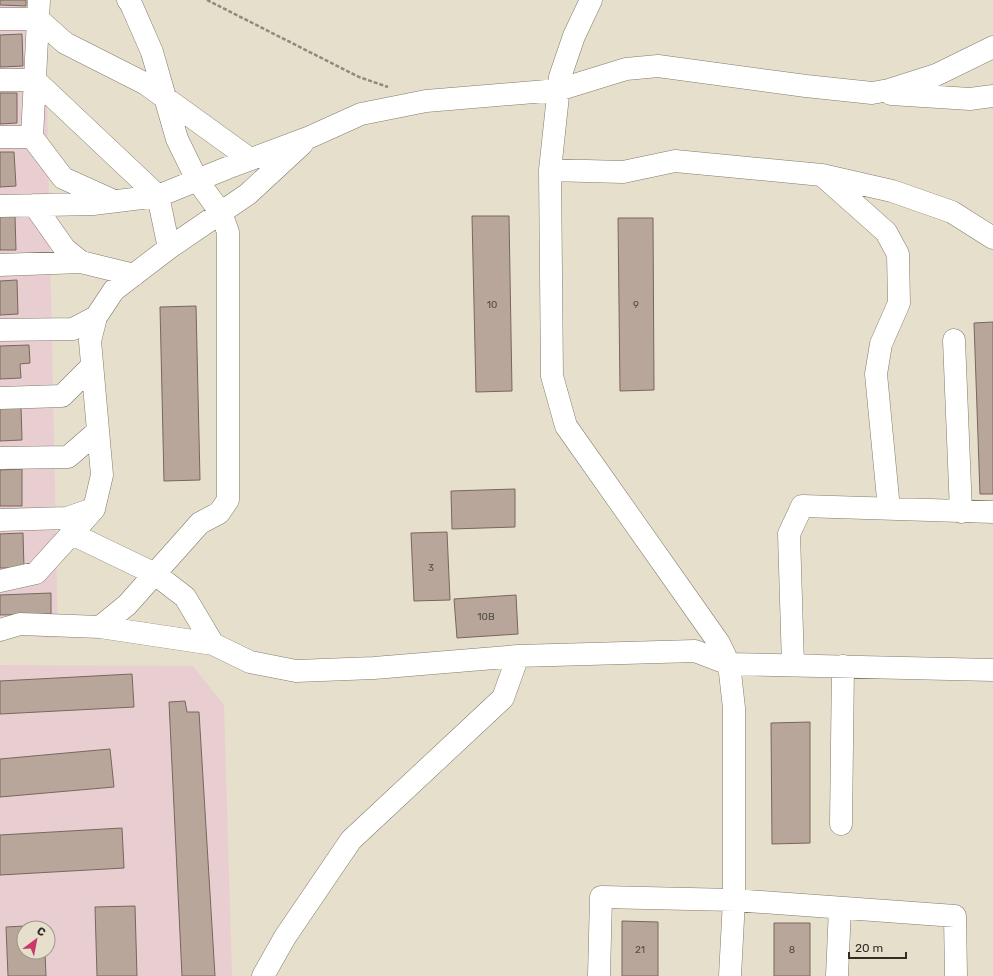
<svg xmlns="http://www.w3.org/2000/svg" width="993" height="976" viewBox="0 0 993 976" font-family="Rubik,sans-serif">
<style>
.industrial{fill:#e9ced1;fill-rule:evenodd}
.building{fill:#b9a69b;stroke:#78665c}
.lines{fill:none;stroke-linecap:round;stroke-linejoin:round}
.minor-casing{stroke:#827b6a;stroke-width:23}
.path{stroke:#908a7d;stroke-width:2.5;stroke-dasharray:4 2;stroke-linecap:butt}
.minor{stroke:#fff;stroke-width:22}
.labels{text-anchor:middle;stroke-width:3;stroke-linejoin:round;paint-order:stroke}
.number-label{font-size:10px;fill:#524b43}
</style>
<rect width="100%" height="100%" fill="#e6dfcc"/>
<path class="industrial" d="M 0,0 L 45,0 L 58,638 L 0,635 Z
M 0,665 L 193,666 L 224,705 L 232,976 L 0,976 ZM 24,928 L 48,928 L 48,952 L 24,952 Z"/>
<path class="building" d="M 0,0 L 26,0 L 26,6 L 0,5 Z
M 22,34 L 23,66 L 0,67 L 0,35 Z
M 0,93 L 17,93 L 17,123 L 0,124 Z
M 0,152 L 14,152 L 16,186 L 0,187 Z
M 0,216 L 15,216 L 16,250 L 0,250 Z
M 472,216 L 509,216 L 512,391 L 476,392 Z
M 618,218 L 653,218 L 654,390 L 620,391 Z
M 17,280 L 18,314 L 0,315 L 0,281 Z
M 196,306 L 200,480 L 164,481 L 160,307 Z
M 993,322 L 993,494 L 980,494 L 974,323 Z
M 29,345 L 30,363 L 20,364 L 21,378 L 0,379 L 0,346 Z
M 0,406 L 21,406 L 22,440 L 0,441 Z
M 22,469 L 22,506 L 0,506 L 0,470 Z
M 515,489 L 515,527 L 452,529 L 451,491 Z
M 447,532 L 450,600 L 414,601 L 411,533 Z
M 23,533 L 24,568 L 0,568 L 0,534 Z
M 51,593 L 51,614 L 0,615 L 0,595 Z
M 516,595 L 518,634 L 457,638 L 454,599 Z
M 132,674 L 134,707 L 0,714 L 0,681 Z
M 185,701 L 187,712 L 199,712 L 215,976 L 182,976 L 169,702 Z
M 810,722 L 810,843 L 772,844 L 771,723 Z
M 110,749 L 114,787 L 0,797 L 0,759 Z
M 122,828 L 124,868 L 0,875 L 0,835 Z
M 135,906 L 137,976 L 97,976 L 95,907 Z
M 622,921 L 658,922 L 658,976 L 622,976 Z
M 774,923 L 810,923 L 810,976 L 774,976 Z
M 44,925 L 44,928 L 24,928 L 24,952 L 45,952 L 46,976 L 8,976 L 6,927 Z"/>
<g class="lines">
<defs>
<path id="minor" d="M 39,0 L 32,137 L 63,178 L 114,201
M 591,0 L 574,36 L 560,77 L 550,170 L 552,376 L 566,426 L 719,643 L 729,664 L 734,708 L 734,900 L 730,976
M 0,19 L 38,19 L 65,43 L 146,84 L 250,159
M 0,80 L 35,80 L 158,196 L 169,248
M 891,94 L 970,99 L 993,96
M 0,137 L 32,137
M 550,170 L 623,172 L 675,161 L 822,175 L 892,191 L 952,212 L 993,238
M 823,176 L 886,232 L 898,254 L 899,303 L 881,344 L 876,374 L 889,509
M 34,205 L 65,249 L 81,262
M 0,206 L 93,204 L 158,196 L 227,168 L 310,137 L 361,114 L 426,101 L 558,90 L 626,69 L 658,66 L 806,86 L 872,93 L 889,90 L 936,75 L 993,47
M 0,265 L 81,262 L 134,275
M 0,330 L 73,329 L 96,317
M 954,340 L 961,512
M 0,398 L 62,396 L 92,366
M 0,458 L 68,457 L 98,431
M 0,520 L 67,518 L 93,509
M 72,534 L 155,574 L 185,597 L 213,644
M 0,581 L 36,573 L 94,509 L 102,475 L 90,341 L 96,317 L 114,290 L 169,248 L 248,194 L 302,144
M 100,627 L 127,605 L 200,523 L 219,513 L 228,500 L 228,232 L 221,213 L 197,180 L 177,139 L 152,52 L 131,4 L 128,0
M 0,630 L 20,624 L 100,627 L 213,644 L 250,662 L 296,671 L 374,668 L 518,656 L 695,651 L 729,664 L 993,670
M 793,665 L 789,534 L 802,506 L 993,512
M 841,824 L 843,666
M 263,976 L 285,937 L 351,840 L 503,698 L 518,656
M 599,976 L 601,897 L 734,900 L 955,916 L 956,976
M 837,976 L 840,908"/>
</defs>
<use href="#minor" class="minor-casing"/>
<path class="path" d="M 207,0 L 359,77 L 388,87"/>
<use href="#minor" class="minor"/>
</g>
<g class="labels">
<g class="number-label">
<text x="492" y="308">10</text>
<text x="636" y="308">9</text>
<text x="431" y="571">3</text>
<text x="486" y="620">10В</text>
<text x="640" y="953">21</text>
<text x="792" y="953">8</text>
</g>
</g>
<g transform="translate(36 940) rotate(32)"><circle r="19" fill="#e6dfcc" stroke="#9d988a"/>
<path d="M0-3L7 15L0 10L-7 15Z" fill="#c73a6b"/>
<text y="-6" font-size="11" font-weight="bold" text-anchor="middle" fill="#302d26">С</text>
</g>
<path d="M849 952v6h57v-6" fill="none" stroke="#302d26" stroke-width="2"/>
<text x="855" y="952" font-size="12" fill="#302d26" stroke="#e6dfcc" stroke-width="3" paint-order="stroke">20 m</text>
</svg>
